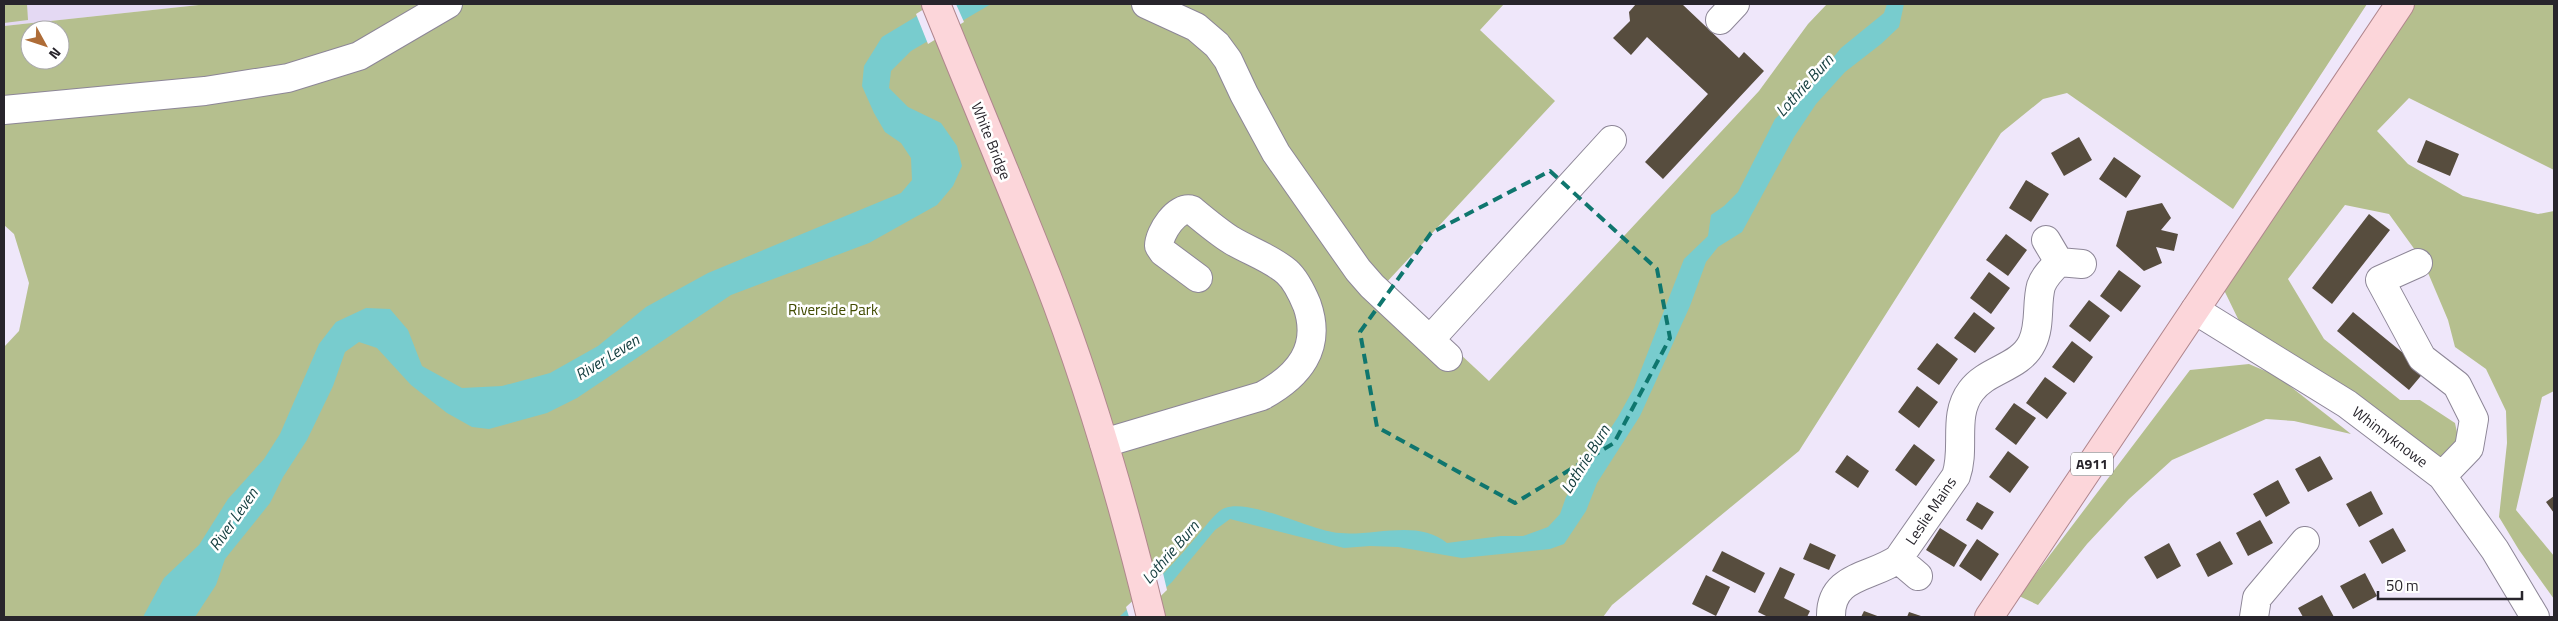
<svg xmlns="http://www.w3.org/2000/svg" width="2558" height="621" viewBox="0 0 2558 621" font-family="'Titillium Web',sans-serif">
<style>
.built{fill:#e4d9f3}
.green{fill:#b5bf8e;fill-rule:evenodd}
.water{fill:#78ccce}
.pier{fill:#efe7fa}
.building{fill:#574d3e}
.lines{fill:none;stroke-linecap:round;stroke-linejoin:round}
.minor-casing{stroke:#8d8697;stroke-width:30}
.major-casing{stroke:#b0868d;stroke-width:30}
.minor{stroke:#fff;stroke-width:28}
.major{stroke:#fcd6da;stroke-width:28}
.marked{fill:none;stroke:#0f766e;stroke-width:4;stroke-dasharray:10 6;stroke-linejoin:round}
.labels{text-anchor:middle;stroke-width:5;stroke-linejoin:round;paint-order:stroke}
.shield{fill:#fff;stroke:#68666b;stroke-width:1}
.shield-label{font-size:14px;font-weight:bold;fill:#28252c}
.street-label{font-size:15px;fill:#28252c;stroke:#fff}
.park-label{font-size:15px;fill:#414b01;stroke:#fff}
.water-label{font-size:16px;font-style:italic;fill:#184142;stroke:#fff}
</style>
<rect width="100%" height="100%" fill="#efe7fa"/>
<path class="built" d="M 4,4 L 208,4 L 4,26 Z"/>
<path class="green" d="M 4,4 L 27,4 L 28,20 L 4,23 Z
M 208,4 L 1504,4 L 1480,30 L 1555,101 L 1385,284 L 1489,381 L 1759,91 L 1808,24 L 1827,4 L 2367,4 L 2233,209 L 2067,93 L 2043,99 L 2001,133 L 1799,451 L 1612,605 L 1603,617 L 4,617 L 4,347 L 19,331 L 29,283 L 14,234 L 4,225 L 4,26 ZM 30,30 L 60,30 L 60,60 L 30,60 Z
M 2413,4 L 2554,4 L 2554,170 L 2409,98 L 2377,131 L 2408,164 L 2463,196 L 2538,214 L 2554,211 L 2554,391 L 2542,397 L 2516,510 L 2554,556 L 2554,599 L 2519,550 L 2499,517 L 2507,443 L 2506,411 L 2486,369 L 2455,347 L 2448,320 L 2423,261 L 2389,214 L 2345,205 L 2288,279 L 2324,339 L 2400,400 L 2420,400 L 2455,423 L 2460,446 L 2447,463 L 2240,323 L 2224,290 Z
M 2249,364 L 2277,376 L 2351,434 L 2294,421 L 2266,419 L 2172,460 L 2129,499 L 2087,544 L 2038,605 L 2019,596 L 2190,370 Z"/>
<path class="water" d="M 937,4 L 991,4 L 911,51 L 891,71 L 889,88 L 908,107 L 941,123 L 957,146 L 962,166 L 953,186 L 937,205 L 869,243 L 731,295 L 577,398 L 547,413 L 489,429 L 472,427 L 447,413 L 411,385 L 377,348 L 359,342 L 345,352 L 333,386 L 307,440 L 283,477 L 270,503 L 225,559 L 216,585 L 195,617 L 143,617 L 164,578 L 199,545 L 228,499 L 264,459 L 280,434 L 319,344 L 336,322 L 366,308 L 390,309 L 408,330 L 422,366 L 462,388 L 502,386 L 550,373 L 598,346 L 646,307 L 708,273 L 901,193 L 912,180 L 911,158 L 901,143 L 885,132 L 874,113 L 862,86 L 864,66 L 882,37 Z
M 1887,4 L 1904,4 L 1899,27 L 1881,44 L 1845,72 L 1816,104 L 1794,137 L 1742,232 L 1718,247 L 1706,262 L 1690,306 L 1640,416 L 1597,483 L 1586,511 L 1564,544 L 1550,549 L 1462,558 L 1398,547 L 1370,546 L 1344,548 L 1230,519 L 1215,530 L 1172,582 L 1135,617 L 1119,617 C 1149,589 1177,561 1203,529 C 1208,523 1218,510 1225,508 C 1249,499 1307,528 1332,532 C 1369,539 1416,517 1447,543 L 1501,536 L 1523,536 L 1548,527 L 1560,514 L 1566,497 L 1618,417 L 1634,388 L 1684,259 L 1708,236 L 1711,215 L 1724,206 L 1738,192 L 1775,119 L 1815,80 L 1841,48 L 1884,13 Z"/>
<path class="pier" d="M 932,4 L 956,4 L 964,22 L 928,44 L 916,14 Z
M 1163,573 L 1167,590 L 1139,617 L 1129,617 L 1126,607 Z"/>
<path class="building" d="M 1636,4 L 1682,4 L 1739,58 L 1744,52 L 1764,71 L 1663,179 L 1645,162 L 1708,94 L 1647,37 L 1631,55 L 1613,38 L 1630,21 L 1629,12 Z
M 2079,137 L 2092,160 L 2064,176 L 2051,153 Z
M 2426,140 L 2459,154 L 2450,176 L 2417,162 Z
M 2114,157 L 2141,176 L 2126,198 L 2099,179 Z
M 2026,180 L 2049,194 L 2031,222 L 2009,208 Z
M 2162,203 L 2171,218 L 2161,230 L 2178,234 L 2174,251 L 2156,247 L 2162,263 L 2144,271 L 2116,246 L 2127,211 Z
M 2369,214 L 2390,230 L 2332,304 L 2312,288 Z
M 2006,234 L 2027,250 L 2008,276 L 1986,260 Z
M 2119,270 L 2141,286 L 2121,312 L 2100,296 Z
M 1989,272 L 2010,288 L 1991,314 L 1970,298 Z
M 2089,300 L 2110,316 L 2090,342 L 2069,326 Z
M 1974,312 L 1995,328 L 1975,353 L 1954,338 Z
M 2353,312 L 2425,371 L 2409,390 L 2337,331 Z
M 2072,341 L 2093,357 L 2074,383 L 2052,367 Z
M 1937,343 L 1958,359 L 1939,385 L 1917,369 Z
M 2045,377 L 2067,393 L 2047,419 L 2026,403 Z
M 1917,386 L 1938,402 L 1919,428 L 1898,412 Z
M 2014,403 L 2036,418 L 2016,445 L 1995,429 Z
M 1914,444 L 1935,460 L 1916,486 L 1895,470 Z
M 2008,451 L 2029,467 L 2010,493 L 1989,477 Z
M 1847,455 L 1869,471 L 1858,488 L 1835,472 Z
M 2320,456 L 2333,479 L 2308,492 L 2295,469 Z
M 2278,480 L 2290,503 L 2266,517 L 2253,494 Z
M 2371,491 L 2383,514 L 2359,527 L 2346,504 Z
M 2554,496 L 2554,513 L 2546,502 Z
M 1977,502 L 1994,512 L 1982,530 L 1966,520 Z
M 2260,520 L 2273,543 L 2248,556 L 2236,533 Z
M 1940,528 L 1967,545 L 1954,567 L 1926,550 Z
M 2393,528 L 2406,551 L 2382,564 L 2369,541 Z
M 1977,539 L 1999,554 L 1981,581 L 1959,566 Z
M 2220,541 L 2233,564 L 2208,577 L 2196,554 Z
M 1810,543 L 1836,555 L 1829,570 L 1803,559 Z
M 2169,543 L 2181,566 L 2157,579 L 2144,557 Z
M 1722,551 L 1765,573 L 1755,593 L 1712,571 Z
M 1780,567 L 1795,574 L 1784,598 L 1810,611 L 1807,617 L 1768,617 L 1758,612 Z
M 2365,573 L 2377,596 L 2353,609 L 2340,586 Z
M 1706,575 L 1730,587 L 1716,616 L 1692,604 Z
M 2322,595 L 2334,617 L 2303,617 L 2298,608 Z
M 1864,611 L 1880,617 L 1861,617 Z
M 1909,612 L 1924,617 L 1907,617 Z"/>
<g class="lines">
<defs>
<path id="minor" d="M 1146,4 L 1196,27 L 1217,45 L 1228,60 L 1244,94 L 1276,153 L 1358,270 L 1372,286 L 1448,357
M 1720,20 L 1735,4
M 4,110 L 205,91 L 288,78 L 359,56 L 448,4
M 2046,240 L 2059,262
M 2418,263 L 2380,280 L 2422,358 L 2457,385 L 2474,419 L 2469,448 L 2442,476
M 2195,310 L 2347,404 L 2442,476 L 2495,550 L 2535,617
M 1427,337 L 1437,332 L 1612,140
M 1104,443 L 1262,396 C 1299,376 1322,348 1307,305 C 1302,293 1296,280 1287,272 C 1271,258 1249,251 1231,240 C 1217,231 1204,220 1192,210 C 1177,205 1159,233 1159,246 L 1163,252 L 1198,278
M 1898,559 L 1918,576
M 1831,617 C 1830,575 1871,578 1898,559 L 1956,476 C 1966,448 1952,416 1971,391 C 1987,369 2020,368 2032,343 C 2041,325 2036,304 2041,286 C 2044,277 2052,269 2059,262 L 2082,264
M 2254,617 L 2257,598 L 2305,541"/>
<path id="major" d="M 936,4 C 973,95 1011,186 1047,277 C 1090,388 1123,502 1151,617
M 1989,617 L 2400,4"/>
</defs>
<use href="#minor" class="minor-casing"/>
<use href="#major" class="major-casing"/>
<use href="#minor" class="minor"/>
<use href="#major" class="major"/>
</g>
<path class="marked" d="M 1550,171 L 1657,269 L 1670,338 L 1614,443 L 1515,503 L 1377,427 L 1360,332 L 1431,233 Z"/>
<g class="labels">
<rect class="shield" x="2071" y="452.5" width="42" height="23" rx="4"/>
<g class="shield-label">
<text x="2092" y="469">A911</text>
</g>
<g class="street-label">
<text transform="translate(991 141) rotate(68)" y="5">White Bridge</text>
<text transform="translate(2390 437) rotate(37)" y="5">Whinnyknowe</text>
<text transform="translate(1931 511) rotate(-56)" y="5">Leslie Mains</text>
</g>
<g class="park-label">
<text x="833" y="315">Riverside Park</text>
</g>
<g class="water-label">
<text transform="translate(1804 85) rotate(-48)" y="6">Lothrie Burn</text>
<text transform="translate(607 357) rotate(-32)" y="6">River Leven</text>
<text transform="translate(1585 459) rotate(-58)" y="6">Lothrie Burn</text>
<text transform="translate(233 519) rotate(-55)" y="6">River Leven</text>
<text transform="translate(1170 552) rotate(-49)" y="6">Lothrie Burn</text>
</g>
</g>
<rect width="2558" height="621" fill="none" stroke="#28252c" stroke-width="10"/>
<g transform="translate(45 45) rotate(130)"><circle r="24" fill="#ffffff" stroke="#a9a8ab"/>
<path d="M0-4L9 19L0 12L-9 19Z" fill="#ae6c37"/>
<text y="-8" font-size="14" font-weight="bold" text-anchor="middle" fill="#28252c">N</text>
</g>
<path d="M2378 591v8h144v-8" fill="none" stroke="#28252c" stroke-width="2.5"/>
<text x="2386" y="591" font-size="15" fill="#28252c" stroke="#ffffff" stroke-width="4" paint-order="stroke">50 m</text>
</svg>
